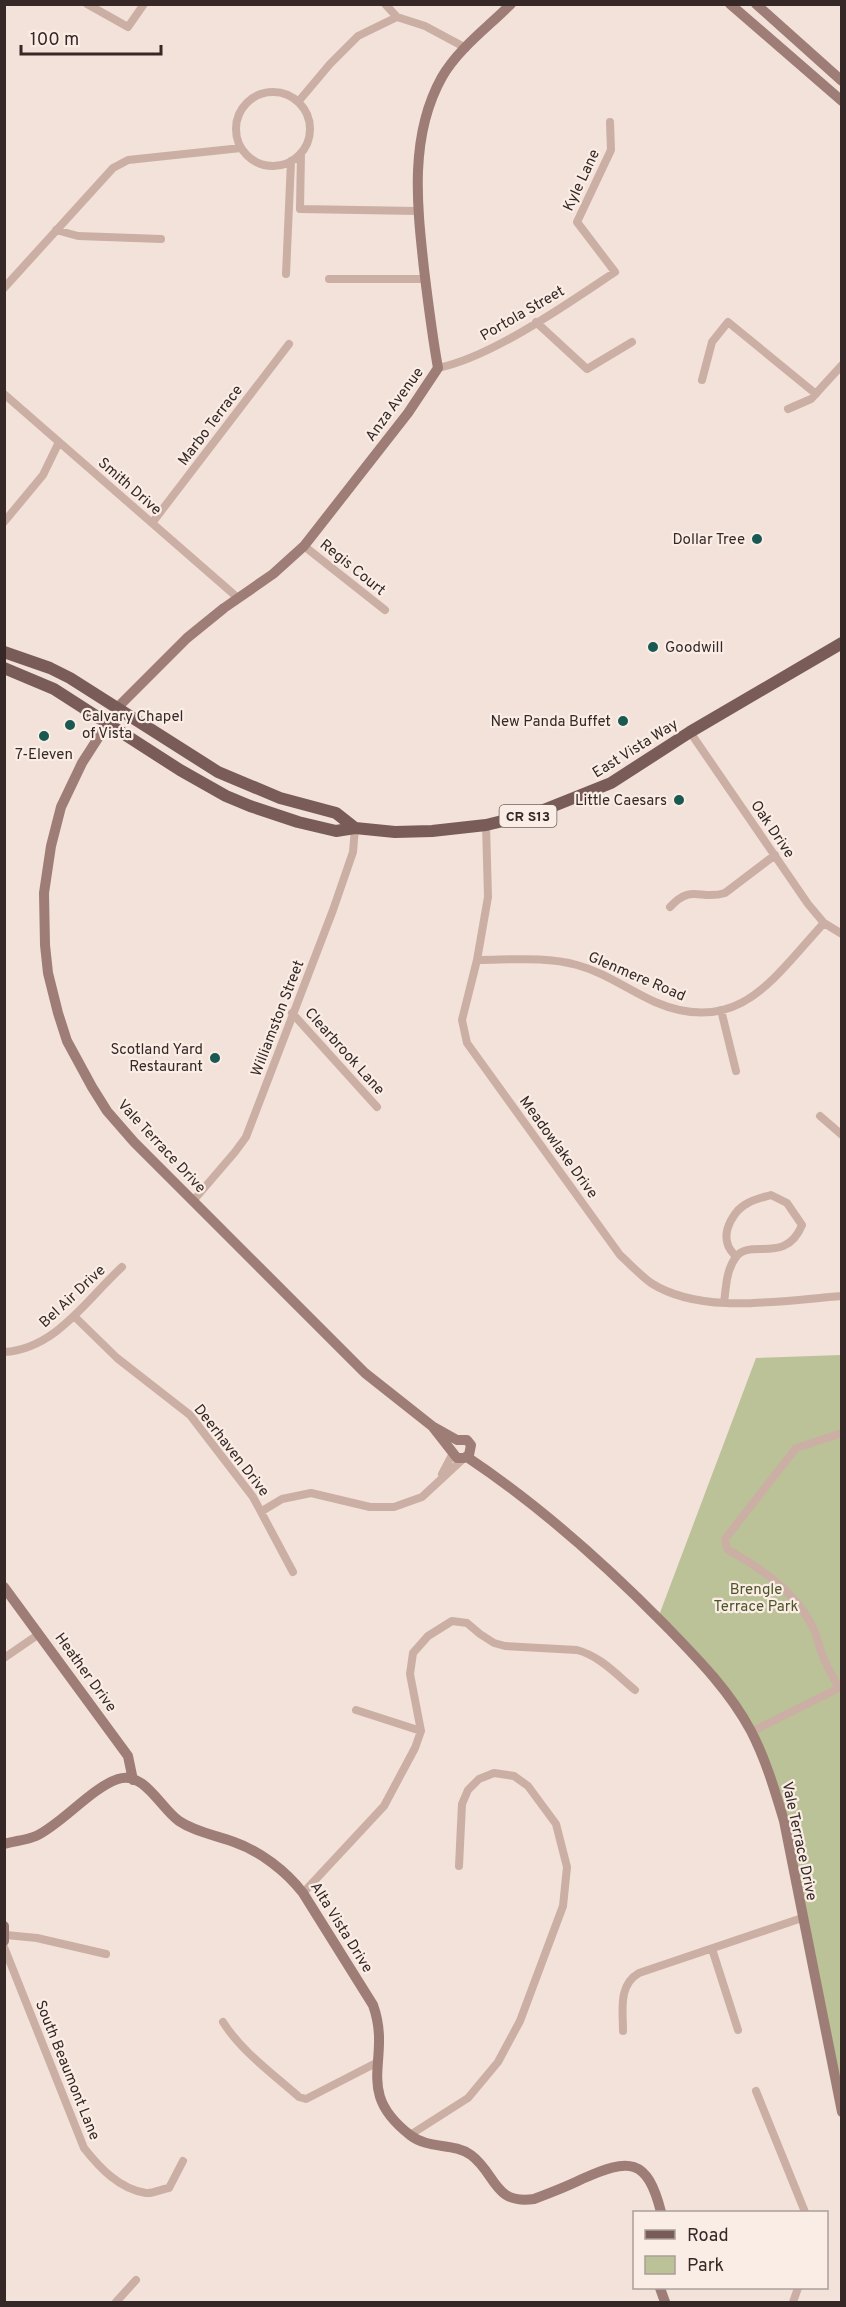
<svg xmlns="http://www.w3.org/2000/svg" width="846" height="2307" viewBox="0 0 846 2307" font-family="Overpass,sans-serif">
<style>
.green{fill:#bbc298}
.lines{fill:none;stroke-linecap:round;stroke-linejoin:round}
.street{stroke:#cbafa4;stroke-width:8}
.secondary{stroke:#9e7d76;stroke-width:10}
.primary{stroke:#795c57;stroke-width:12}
.poi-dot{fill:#1a5952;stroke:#faede5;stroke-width:2}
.labels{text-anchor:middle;stroke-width:4.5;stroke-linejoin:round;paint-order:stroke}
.shield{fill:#faede5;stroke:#71635f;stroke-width:1.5}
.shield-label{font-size:14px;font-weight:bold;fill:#362826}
.street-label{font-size:15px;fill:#362826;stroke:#faede5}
.poi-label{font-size:15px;fill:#362826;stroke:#faede5;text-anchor:end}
.park-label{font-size:15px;fill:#4d5529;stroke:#faede5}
</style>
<rect width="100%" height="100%" fill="#f2e2d9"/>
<path class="green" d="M 841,1355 L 841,2110 L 781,1809 L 734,1703 L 658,1618 L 756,1358 Z"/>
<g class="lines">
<path class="street" d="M 87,4 L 128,27 L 144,4
M 385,4 L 397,17
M236 129a37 37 0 1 1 74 0a37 37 0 1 1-74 0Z
M 298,102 L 330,64 L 358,36 L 397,17 L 425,26 L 466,48
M 301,153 L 300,209 L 417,211
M 56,230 L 78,236 L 161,239
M 286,274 L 291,161
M 329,279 L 425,279
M 4,288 L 113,168 L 128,160 L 241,148
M 536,322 L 587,369 L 632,342
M 438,368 C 492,357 567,304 615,272 L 577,222 L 611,150 L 610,122
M 702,380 L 712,342 L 728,322 L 816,394
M 4,394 L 238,598
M 788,409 L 811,399 L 842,365
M 4,522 L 43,475 L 59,442
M 152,523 L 289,344
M 304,546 L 385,610
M 690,732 L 808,904 L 824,923 L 842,934
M 486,825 L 488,897 L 477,960 L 462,1020 L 467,1043 L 620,1255 C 630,1264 640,1275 651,1283 C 703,1316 783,1300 842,1296
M 670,907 C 692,883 700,901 725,893 L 775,855
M 477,960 C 509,960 546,956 577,965 C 606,973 628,990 655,1002 C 739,1038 774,977 824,923
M 721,1010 L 736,1071
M 292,1013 L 377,1107
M 820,1116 L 842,1135
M 193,1201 L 235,1152 L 246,1137 L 333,910 L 353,852 L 355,828
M 724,1303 C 726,1288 726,1270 736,1257 C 750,1238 786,1265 802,1225 L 787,1203 L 771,1195 C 764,1197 755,1199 748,1203 C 735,1209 722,1230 728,1245 C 729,1249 733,1253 736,1257
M 74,1316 L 117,1358 L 190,1415 L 253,1497 L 293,1572
M 4,1352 C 56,1349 87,1299 122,1267
M 442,1474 L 453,1453
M 262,1511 L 282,1499 L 311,1493 L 370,1507 L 394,1507 L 422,1497 L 464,1458
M 4,1658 L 39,1634
M 356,1710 L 421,1731
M 751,1732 L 839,1688 C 834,1678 828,1669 824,1659 C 820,1650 818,1640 815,1632 C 798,1593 762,1569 727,1549 L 725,1539 L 796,1448 L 842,1433
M 303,1893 L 384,1806 L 415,1748 L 421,1731 L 410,1674 L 413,1653 L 428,1636 L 452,1621 L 467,1623 L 480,1634 L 494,1643 L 505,1646 L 577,1650 C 600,1656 617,1675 635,1690
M 6,1935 L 37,1938 L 106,1954
M 4,1947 L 84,2148 C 99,2167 119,2189 146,2193 C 152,2194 162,2189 169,2188 L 183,2161
M 712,1949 L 738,2030
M 223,2022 C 241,2051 273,2074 299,2097 L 306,2099 L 378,2062
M 623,2031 C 623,2010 618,1985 639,1973 L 802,1918
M 756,2091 L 805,2212
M 410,2135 L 468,2098 L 498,2062 L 520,2021 L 563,1906 L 567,1867 L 556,1824 L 528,1786 L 514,1776 L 494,1773 L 479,1779 L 468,1790 L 462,1804 L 459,1866
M 116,2302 L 136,2280
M 793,2302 L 798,2288"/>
<path class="secondary" d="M 730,4 L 842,101
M 756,4 L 842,81
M 432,1426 L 457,1458 L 464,1458 L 469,1455 L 471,1445 L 467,1440 L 457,1440 L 432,1426 L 365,1373 L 134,1142 L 107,1111 L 92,1087 L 67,1041 L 58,1013 L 48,973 L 45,945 L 44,893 L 51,846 L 61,807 L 82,763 L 118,707 L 187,638 L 224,608 L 273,574 L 304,546 L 408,413 L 438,368 C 432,335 428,302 424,269 C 417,205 409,136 442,77 C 458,49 488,27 511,4
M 467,1457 C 539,1505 604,1563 665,1625 C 697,1658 729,1690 751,1731 C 766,1760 775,1791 784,1821 L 842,2112
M 4,1587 L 128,1756 L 133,1780
M 4,1844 C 14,1841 27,1840 36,1836 C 62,1824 91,1788 118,1779 C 144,1770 161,1809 179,1821 C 195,1832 215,1835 234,1842 C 260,1851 286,1871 303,1893 L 373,2005 C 393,2060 352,2090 410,2135 C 429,2150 453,2142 471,2155 C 496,2173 493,2205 534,2199 C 550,2193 566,2187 582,2179 C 629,2158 647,2157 661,2212
M 4,1926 L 4,1941
M 660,2288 L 665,2302"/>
<path class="primary" d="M 4,652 L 50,668 L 70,678 L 218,772 L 280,798 L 336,813 L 355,828
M 4,668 L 54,689 L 180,770 L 226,796 L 250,806 L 298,822 L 336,831 L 355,828 L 395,832 L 432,831 L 486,825 L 536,813 L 611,783 L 690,732 L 842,643"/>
</g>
<g class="poi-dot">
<circle cx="757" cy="539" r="6"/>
<circle cx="653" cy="647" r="6"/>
<circle cx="623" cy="721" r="6"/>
<circle cx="70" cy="725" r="6"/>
<circle cx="44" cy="736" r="6"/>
<circle cx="679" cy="800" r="6"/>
<circle cx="215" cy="1058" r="6"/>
</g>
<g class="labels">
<rect class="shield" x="499.5" y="805" width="57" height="22" rx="4.5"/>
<g class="shield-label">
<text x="528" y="821">CR S13</text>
</g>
<g class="street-label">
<text transform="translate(581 180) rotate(-65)" y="5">Kyle Lane</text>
<text transform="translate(522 313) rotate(-30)" y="5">Portola Street</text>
<text transform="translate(394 404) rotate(-54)" y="5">Anza Avenue</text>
<text transform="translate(210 425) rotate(-53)" y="5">Marbo Terrace</text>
<text transform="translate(130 486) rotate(41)" y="5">Smith Drive</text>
<text transform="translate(353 567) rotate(39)" y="5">Regis Court</text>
<text transform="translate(635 748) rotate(-32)" y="5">East Vista Way</text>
<text transform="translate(773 829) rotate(56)" y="5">Oak Drive</text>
<text transform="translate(637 976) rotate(23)" y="5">Glenmere Road</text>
<text transform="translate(277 1018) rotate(-69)" y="5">Williamston Street</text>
<text transform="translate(345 1051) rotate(48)" y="5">Clearbrook Lane</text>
<text transform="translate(162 1146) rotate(47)" y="5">Vale Terrace Drive</text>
<text transform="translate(559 1147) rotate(54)" y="5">Meadowlake Drive</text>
<text transform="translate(72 1296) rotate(-43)" y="5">Bel Air Drive</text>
<text transform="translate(232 1450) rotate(52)" y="5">Deerhaven Drive</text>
<text transform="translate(86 1672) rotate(54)" y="5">Heather Drive</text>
<text transform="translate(800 1841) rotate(78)" y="5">Vale Terrace Drive</text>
<text transform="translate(342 1927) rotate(58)" y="5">Alta Vista Drive</text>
<text transform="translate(68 2070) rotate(68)" y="5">South Beaumont Lane</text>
</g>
<g class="poi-label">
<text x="745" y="544">Dollar Tree</text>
<text x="665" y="652" text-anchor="start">Goodwill</text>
<text x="82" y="721" text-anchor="start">Calvary Chapel<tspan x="82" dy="17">of Vista</tspan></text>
<text x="611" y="726">New Panda Buffet</text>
<text x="44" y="759" text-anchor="middle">7-Eleven</text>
<text x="667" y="805">Little Caesars</text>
<text x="203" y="1054">Scotland Yard<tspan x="203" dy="17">Restaurant</tspan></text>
</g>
<g class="park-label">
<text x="756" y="1594">Brengle<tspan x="756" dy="17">Terrace Park</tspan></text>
</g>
</g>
<rect width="846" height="2307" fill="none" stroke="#362826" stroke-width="12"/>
<rect x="633" y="2211" width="195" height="78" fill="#faede5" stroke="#ac9e99" stroke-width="1.5"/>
<rect x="645" y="2230" width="30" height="9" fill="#795c57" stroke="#ac9e99" stroke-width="1.5"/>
<text x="687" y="2241" font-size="18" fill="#362826">Road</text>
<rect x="645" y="2256" width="30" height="18" fill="#bbc298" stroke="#ac9e99" stroke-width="1.5"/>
<text x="687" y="2271" font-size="18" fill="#362826">Park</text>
<path d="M21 45v9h140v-9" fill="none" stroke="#362826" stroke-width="3"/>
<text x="30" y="45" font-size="18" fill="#362826" stroke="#faede5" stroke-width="4.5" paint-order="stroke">100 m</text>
</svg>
